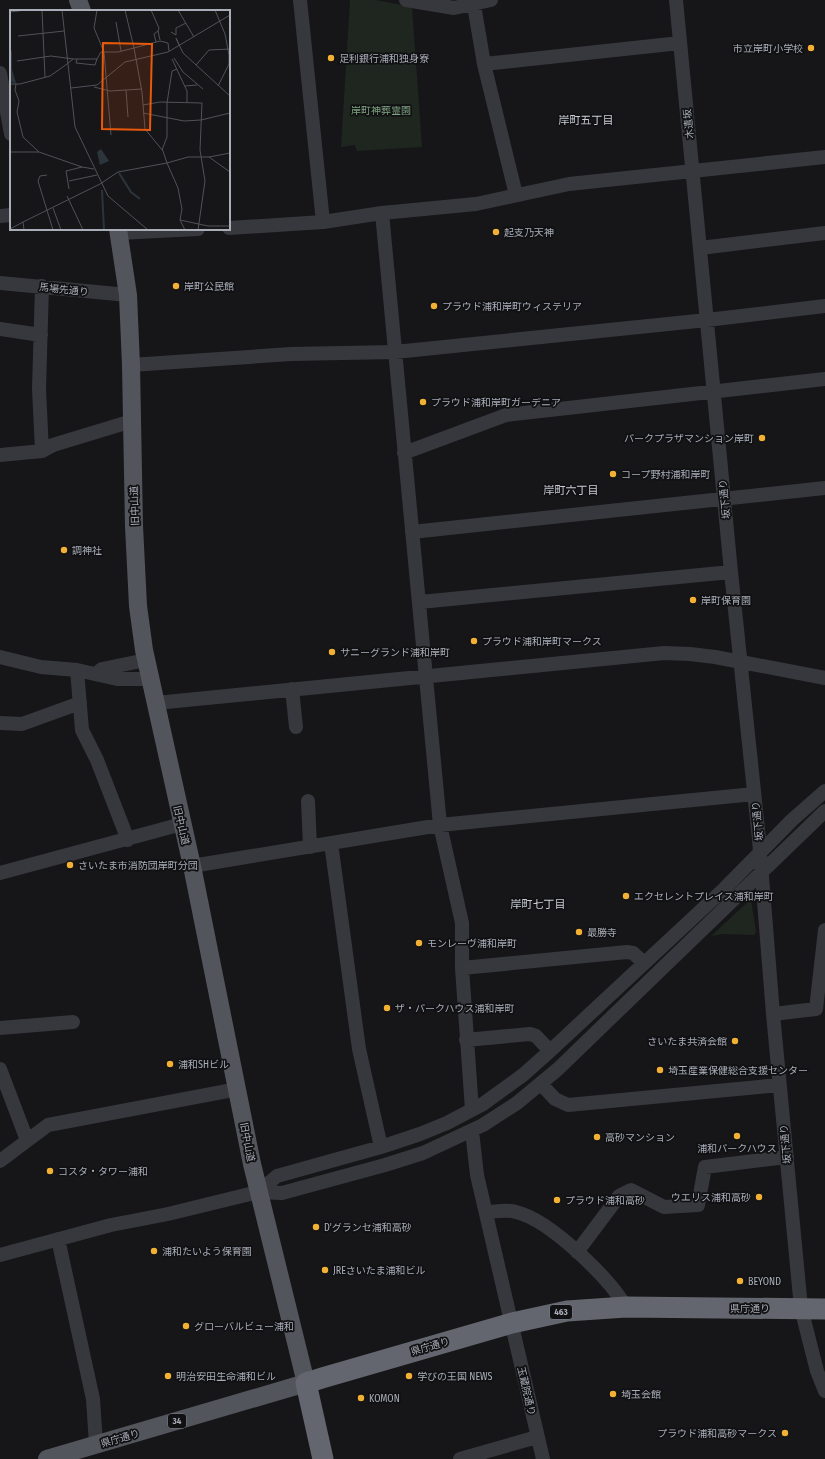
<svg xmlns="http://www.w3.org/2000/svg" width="825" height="1459" viewBox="0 0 825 1459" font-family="'Fira Sans Condensed','Noto Sans JP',sans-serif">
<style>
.green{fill:#1e261f}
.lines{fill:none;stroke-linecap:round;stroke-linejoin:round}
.minor{stroke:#37383d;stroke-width:14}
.major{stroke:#53555c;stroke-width:18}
.highway{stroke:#63666e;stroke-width:21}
.poi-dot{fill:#f2b134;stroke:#111113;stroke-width:1.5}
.labels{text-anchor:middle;stroke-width:3.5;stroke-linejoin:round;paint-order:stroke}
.shield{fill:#111113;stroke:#7b7e86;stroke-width:1}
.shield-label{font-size:9px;font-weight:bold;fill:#a8adb8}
.poi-label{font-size:10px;fill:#a8adb8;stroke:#111113;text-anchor:start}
.park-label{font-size:10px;fill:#7fa381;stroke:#111113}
.street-label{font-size:10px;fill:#a8adb8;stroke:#111113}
.neighbourhood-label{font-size:11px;fill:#c9ccd4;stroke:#111113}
.inset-river{fill:none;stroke:#2c353c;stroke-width:2}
.inset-road{fill:none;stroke:#505258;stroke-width:1}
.view{fill:#e8590c;fill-opacity:0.15;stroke:#e8590c;stroke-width:2}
.inset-edge{fill:none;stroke:#a8adb8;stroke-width:2}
</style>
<rect width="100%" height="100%" fill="#161618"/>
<path class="green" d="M 350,0 L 376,0 L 412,7 L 422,147 L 357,151 L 355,145 L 341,147 Z
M 751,899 L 756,932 L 754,935 L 723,934 L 711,936 Z"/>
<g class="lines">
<path class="minor" d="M 300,0 L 323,222
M 406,0 L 454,8 L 491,0
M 676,0 L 731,572 L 759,839 L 773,1014 L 801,1308 L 817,1371 L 825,1391
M 474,5 L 484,64 L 516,195
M 484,64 L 680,43
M 0,73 L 11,134
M 382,213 L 440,825 L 462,923 L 462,968 L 472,1110
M 0,216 L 11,215
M 229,228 L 323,222 L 382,213 L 476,204 L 569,184 L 825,157
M 118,233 L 198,229
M 700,248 L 825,233
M 0,283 L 128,295
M 42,286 L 39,389 L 42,451
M 0,329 L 41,335
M 131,365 L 291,354 L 395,352 L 707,320 L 825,306
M 404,453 L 506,415 L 825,379
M 0,455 L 42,451 L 53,445 L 132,421
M 412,532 L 825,488
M 420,602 L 731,572
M 0,657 L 41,667 L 77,670 L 117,679 L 150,679
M 77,670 L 82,730 L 97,760 L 128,840
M 96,674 L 102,669 L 146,660
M 292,689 L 296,727
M 156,703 L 664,653 L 690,654 L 715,657 L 825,678
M 0,723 L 22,724 L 80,703
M 308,801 L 310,847
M 331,843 L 359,1049 L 381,1147
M 192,866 L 440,825 L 754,794
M 0,873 L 182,824
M 462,968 L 627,952 L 633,953 L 644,963
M 773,1014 L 816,1009 L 825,930
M 0,1028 L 73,1022
M 466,1040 L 530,1034 L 536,1036 L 550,1051
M 0,1069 L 27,1140
M 541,1084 L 555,1099 L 568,1105 L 779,1085
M 472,1131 L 477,1175 L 543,1459
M 0,1161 L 48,1125 L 238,1089
M 258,1192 L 277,1176 L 381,1147 L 420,1134 L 447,1123 L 483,1104 L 523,1075 L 550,1051 L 724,889 L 792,820 L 825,791
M 486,1212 C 495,1212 507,1209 516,1212 C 550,1220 609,1278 626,1307
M 58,1239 L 93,1399 L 96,1444
M 577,1252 L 619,1196 L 631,1190 L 664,1207 L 698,1205 L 705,1167 L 787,1157
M 0,1255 L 111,1225 L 168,1214 L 258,1192 L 282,1193 L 385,1165 L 423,1153 L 483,1125 L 517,1103 L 558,1069 L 825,811
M 460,1459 L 537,1437"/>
<path class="major" d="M 78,0 L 82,11
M 47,1459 L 306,1383 L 252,1164 L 192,866 L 144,650 L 138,606 L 134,526 L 131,365 L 128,295 L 118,229"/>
<path class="highway" d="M 323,1459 L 306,1383 L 322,1378 L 512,1323 L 567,1311 L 626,1307 L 825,1309"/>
</g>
<g class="poi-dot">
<circle cx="811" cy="48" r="4"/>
<circle cx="331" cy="58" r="4"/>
<circle cx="496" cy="232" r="4"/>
<circle cx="176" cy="286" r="4"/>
<circle cx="434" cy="306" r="4"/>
<circle cx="423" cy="402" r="4"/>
<circle cx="762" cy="438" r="4"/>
<circle cx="613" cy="474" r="4"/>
<circle cx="64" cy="550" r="4"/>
<circle cx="693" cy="600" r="4"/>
<circle cx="474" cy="641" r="4"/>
<circle cx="332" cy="652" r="4"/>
<circle cx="70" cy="865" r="4"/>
<circle cx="626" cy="896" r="4"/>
<circle cx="579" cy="932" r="4"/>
<circle cx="419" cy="943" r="4"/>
<circle cx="387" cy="1008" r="4"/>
<circle cx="735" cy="1041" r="4"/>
<circle cx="170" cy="1064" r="4"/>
<circle cx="660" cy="1070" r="4"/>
<circle cx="737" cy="1136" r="4"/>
<circle cx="597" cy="1137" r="4"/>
<circle cx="50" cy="1171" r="4"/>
<circle cx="759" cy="1197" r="4"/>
<circle cx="557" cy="1200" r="4"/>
<circle cx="316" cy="1227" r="4"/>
<circle cx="154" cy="1251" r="4"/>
<circle cx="325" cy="1270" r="4"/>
<circle cx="740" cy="1281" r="4"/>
<circle cx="186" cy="1326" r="4"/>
<circle cx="168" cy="1376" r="4"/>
<circle cx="409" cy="1376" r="4"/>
<circle cx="613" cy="1394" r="4"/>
<circle cx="361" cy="1398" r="4"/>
<circle cx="785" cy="1433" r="4"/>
</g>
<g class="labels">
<g class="shield">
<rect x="550" y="1305" width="22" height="14" rx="3"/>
<rect x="168" y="1414" width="18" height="14" rx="3"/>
</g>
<g class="shield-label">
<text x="561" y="1315">463</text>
<text x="177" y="1424">34</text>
</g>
<g class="poi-label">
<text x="803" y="52" text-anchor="end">市立岸町小学校</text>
<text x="339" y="62">足利銀行浦和独身寮</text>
<text x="504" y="236">起支乃天神</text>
<text x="184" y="290">岸町公民館</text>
<text x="442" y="310">プラウド浦和岸町ウィステリア</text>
<text x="431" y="406">プラウド浦和岸町ガーデニア</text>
<text x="754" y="442" text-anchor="end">パークプラザマンション岸町</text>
<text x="621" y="478">コープ野村浦和岸町</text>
<text x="72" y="554">調神社</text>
<text x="701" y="604">岸町保育園</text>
<text x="482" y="645">プラウド浦和岸町マークス</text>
<text x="340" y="656">サニーグランド浦和岸町</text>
<text x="78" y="869">さいたま市消防団岸町分団</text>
<text x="634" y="900">エクセレントプレイス浦和岸町</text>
<text x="587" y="936">最勝寺</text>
<text x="427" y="947">モンレーヴ浦和岸町</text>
<text x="395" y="1012">ザ・パークハウス浦和岸町</text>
<text x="727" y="1045" text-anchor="end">さいたま共済会館</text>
<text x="178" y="1068">浦和SHビル</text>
<text x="668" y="1074">埼玉産業保健総合支援センター</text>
<text x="605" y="1141">高砂マンション</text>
<text x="737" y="1152" text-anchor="middle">浦和パークハウス</text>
<text x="58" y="1175">コスタ・タワー浦和</text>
<text x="751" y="1201" text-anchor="end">ウエリス浦和高砂</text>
<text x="565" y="1204">プラウド浦和高砂</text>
<text x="324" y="1231">D'グランセ浦和高砂</text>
<text x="162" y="1255">浦和たいよう保育園</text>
<text x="333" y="1274">JREさいたま浦和ビル</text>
<text x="748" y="1285">BEYOND</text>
<text x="194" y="1330">グローバルビュー浦和</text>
<text x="176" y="1380">明治安田生命浦和ビル</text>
<text x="417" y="1380">学びの王国 NEWS</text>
<text x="621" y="1398">埼玉会館</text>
<text x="369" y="1402">KOMON</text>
<text x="777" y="1437" text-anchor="end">プラウド浦和高砂マークス</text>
</g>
<g class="park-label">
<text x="381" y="114">岸町神葬霊園</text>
</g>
<g class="street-label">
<text transform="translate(688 124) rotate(-96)" y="4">木遣坂</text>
<text transform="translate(64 289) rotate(6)" y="4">馬場先通り</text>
<text transform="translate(724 499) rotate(-96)" y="4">坂下通り</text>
<text transform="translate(134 506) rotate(-92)" y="4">旧中山道</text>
<text transform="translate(757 821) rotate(-96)" y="4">坂下通り</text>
<text transform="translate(182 825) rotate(77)" y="4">旧中山道</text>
<text transform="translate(248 1142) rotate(79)" y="4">旧中山道</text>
<text transform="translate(785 1144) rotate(-96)" y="4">坂下通り</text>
<text x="750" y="1312">県庁通り</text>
<text transform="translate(430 1346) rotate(-16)" y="4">県庁通り</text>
<text transform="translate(527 1391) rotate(77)" y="4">玉蔵院通り</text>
<text transform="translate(120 1438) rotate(-16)" y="4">県庁通り</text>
</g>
<g class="neighbourhood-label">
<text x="586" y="124">岸町五丁目</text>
<text x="571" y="494">岸町六丁目</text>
<text x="538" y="908">岸町七丁目</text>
</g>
</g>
<g transform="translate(10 10)">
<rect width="220" height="220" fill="#161618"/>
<path d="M 0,40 L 2,41 L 2,59 L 6,73 L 0,72 ZM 91,139 L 99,151 L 90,155 L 87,142 Z" fill="#2c353c"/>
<path class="inset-river" d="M 109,163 L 121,182 L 130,189M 92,180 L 94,220"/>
<path class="inset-road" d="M 32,0 L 35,67M 52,0 L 65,117 L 98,186 L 138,220M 87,0 L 84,18 L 94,42 L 101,125M 141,0 L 149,18 L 148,21M 168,0 L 184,27M 205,0 L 215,24 L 219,45 L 219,54 L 208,76M 0,2 L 16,0M 106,12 L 111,41M 161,22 L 166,25 L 166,18 L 176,13M 8,26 L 54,21M 146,32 L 144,24 L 148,21 L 150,30M 169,35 L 166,28 L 173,43 L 220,86M 158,42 L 220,5M 164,48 L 173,62 L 193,79M 67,49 L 66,53 L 85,55 L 87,49M 162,49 L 177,81 L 177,93M 7,51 L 41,46 L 63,49M 57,54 L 63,49 L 87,49 L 91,42 L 108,42 L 124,38 L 115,0M 186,55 L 199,40 L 220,39M 0,74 L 10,74 L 40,66 L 57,54M 6,74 L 5,80 L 9,91 L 7,102 L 13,127 L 29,142 L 72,157M 175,76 L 187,75M 84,77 L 100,81 L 132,79M 61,78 L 87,75 L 115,52 L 158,42M 116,80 L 118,107M 133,95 L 150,92 L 192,93 L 190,140 L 195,171 L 188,220M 133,103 L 174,111 L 191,110 L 220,103M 152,140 L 157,127 L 157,93 L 162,61 L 167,59M 0,142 L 29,142M 199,147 L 220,162M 37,165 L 30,166 L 28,171 L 43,220M 59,171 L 87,165M 59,179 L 56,161 L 72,157 L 84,159M 57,186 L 73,220M 43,198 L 51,220M 170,210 L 198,216 L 220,216M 0,219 L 13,212M 14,220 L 13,212 L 90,174 L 108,162 L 157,153 L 153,141 L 135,119 L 132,82 L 124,38 L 150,31 L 158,33 L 159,41M 175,220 L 170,210 L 172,199 L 168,178 L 157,153 L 178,147 L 199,147 L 220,143"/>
<path class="view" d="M 93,33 L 142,34 L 140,120 L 92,119 Z"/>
<rect width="220" height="220" class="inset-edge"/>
</g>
</svg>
